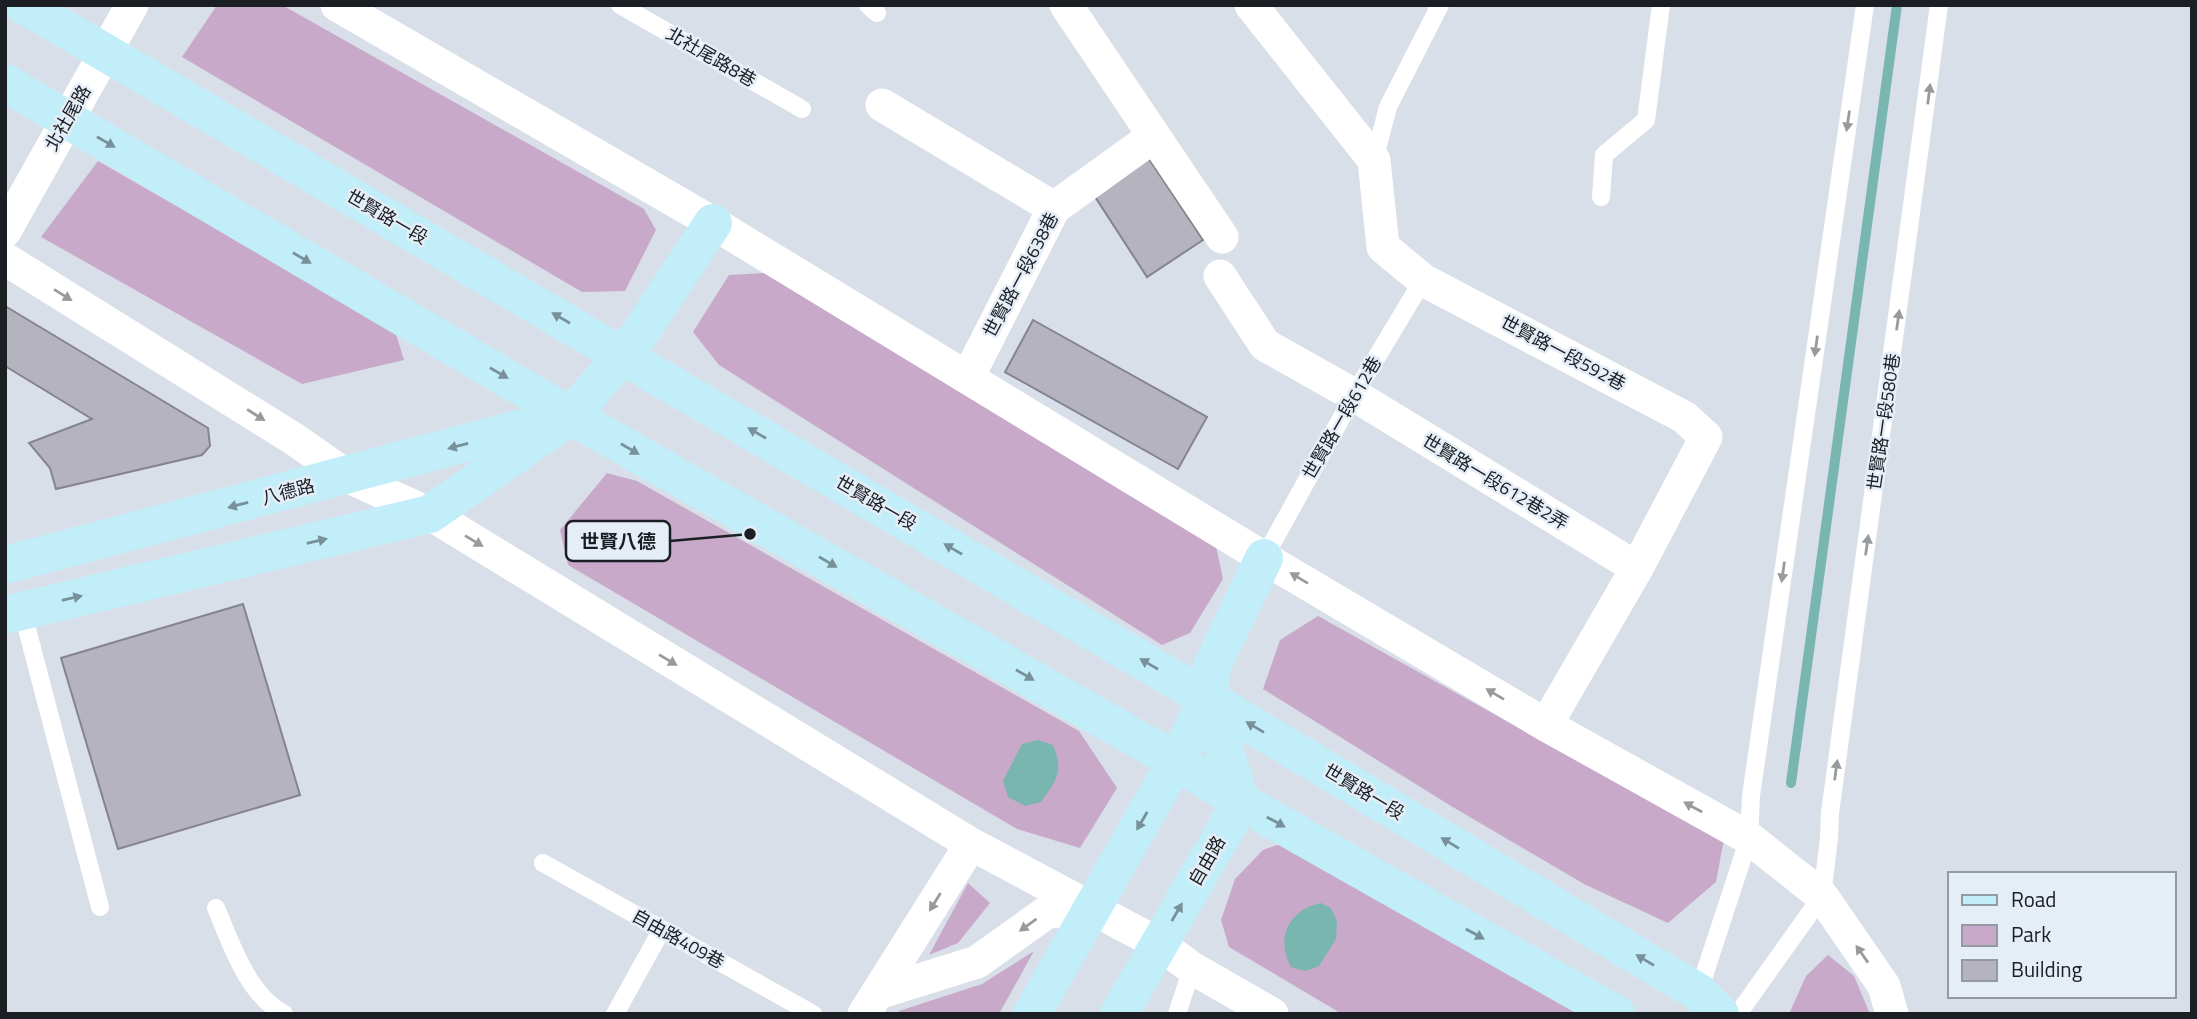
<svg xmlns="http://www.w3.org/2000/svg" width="2197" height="1019" viewBox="0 0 2197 1019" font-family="'Titillium Web','Noto Sans TC',sans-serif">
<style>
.green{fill:#c8a9ca}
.water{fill:#79b6af}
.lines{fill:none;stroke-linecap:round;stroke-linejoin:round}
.stream{stroke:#79b6af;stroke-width:10}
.building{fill:#b4b3be;stroke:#85848e;stroke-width:2}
.lane{stroke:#fff;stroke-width:18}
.street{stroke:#fff;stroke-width:33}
.secondary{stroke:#c2eefa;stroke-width:38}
.oneway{fill:#989a9c}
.oneway2{fill:#779099}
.labels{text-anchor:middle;stroke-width:5;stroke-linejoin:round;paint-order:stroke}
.street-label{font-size:18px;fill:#1b1e22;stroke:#e5edf7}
.leader{fill:none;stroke:#1b1e22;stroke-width:2.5}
.callout-dot{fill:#1b1e22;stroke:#e5edf7;stroke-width:2.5}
.callout{fill:#e5edf7;stroke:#1b1e22;stroke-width:2.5}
.callout-label{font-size:19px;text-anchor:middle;font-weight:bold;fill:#1b1e22}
</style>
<rect width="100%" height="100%" fill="#d8dfe9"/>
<path class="green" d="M 217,5 L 282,5 L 644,209 L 656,230 L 625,291 L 582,292 L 182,57 Z
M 98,161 L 395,331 L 404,360 L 302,384 L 41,237 Z
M 766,273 L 1215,541 L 1223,579 L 1190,633 L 1162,645 L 719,365 L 693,332 L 729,275 Z
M 607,473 L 637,481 L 1079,731 L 1117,788 L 1080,848 L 1017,829 L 568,565 L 560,530 Z
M 1318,616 L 1551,746 L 1724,839 L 1716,882 L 1668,923 L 1584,884 L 1451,806 L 1263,689 L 1280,640 Z
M 1288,841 L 1595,1014 L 1342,1014 L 1229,947 L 1221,920 L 1235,879 L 1263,850 Z
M 968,883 L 990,903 L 958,943 L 929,955 Z
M 1034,951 L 999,1014 L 897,1014 L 899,1011 L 982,984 Z
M 1828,955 L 1854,976 L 1870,1014 L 1789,1014 L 1806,976 Z"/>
<path class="water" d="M 1038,740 L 1053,745 C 1064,772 1057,779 1041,802 L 1025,806 L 1008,797 L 1003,781 L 1022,744 Z
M 1321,903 L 1331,908 L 1337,921 L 1336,939 L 1319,966 L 1305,971 L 1291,967 C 1275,939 1289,909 1321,903 Z"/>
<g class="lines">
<path class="stream" d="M 1791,783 L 1897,5"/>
</g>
<path class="building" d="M 1145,153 L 1203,240 L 1147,277 L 1090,189 Z
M 5,306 L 208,428 L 210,446 L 202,455 L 56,489 L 50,468 L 29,443 L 92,419 L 5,366 Z
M 1033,320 L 1207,417 L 1178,469 L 1005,372 Z
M 243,604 L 300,795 L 118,849 L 61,658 Z"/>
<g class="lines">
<path class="lane" d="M 620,5 L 802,109
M 868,5 L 877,13
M 1374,160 L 1388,107 L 1440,5
M 1601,197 L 1604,155 L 1646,120 L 1661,5
M 1264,558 L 1354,395 L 1423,280
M 22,610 L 100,907
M 543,863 L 813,1014
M 216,908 C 231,943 247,994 284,1014
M 1697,997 L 1749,838 L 1751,796 L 1865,5
M 615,1014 L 661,931
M 1177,1014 L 1192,968
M 1738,1014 L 1822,896 L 1829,838 L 1830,813 L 1939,5"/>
<path class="street" d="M 337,5 L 713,223 L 1264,558 L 1546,725 L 1749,838 L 1822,896 L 1884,986 L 1892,1014
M 1066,5 L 1222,237
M 1251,5 L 1374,160 L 1383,247 L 1423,280 L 1684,417 L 1706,437 L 1637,568 L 1546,725
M 882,105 L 1054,208
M 5,231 L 132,5
M 5,259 L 294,439 L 347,476 L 430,514 L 971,844 L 1159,944 L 1192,968 L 1272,1014
M 1220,276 L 1265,345 L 1354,395 L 1637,568
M 968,377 L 1054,208 L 1154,136
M 878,993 L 977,962 L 1047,912 L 1092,909
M 864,1014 L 971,844"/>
<path class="secondary" d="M 24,5 L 1208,699 L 1698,992 L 1720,1014
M 5,83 L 571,416 L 1176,761 L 1241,802 L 1616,1014
M 5,565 L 545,422
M 5,615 L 430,514 L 571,416 L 639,335 L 713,223
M 1032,1014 L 1176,761 L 1208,699 L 1212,666 L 1264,558
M 1119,1014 L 1241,802 L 1208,699"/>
</g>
<defs><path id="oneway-solid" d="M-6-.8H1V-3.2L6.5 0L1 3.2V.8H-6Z" transform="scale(1.75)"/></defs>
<g class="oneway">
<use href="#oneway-solid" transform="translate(1929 94) rotate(-83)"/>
<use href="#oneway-solid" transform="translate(1848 121) rotate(98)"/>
<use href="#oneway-solid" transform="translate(63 295) rotate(32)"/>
<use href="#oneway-solid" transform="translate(1898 320) rotate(-82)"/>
<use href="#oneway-solid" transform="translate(1816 346) rotate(98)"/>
<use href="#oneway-solid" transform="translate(256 415) rotate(32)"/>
<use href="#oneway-solid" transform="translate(474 541) rotate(31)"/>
<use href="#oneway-solid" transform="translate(1867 545) rotate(-82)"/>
<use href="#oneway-solid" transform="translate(1783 572) rotate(98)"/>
<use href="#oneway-solid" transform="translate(1299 578) rotate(-149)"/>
<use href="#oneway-solid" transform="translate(668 660) rotate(31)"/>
<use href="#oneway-solid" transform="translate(1495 694) rotate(-149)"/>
<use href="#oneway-solid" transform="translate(1836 770) rotate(-82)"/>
<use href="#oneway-solid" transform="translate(1693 807) rotate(-151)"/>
<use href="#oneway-solid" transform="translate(935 902) rotate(122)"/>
<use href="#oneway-solid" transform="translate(1028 925) rotate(144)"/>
<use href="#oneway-solid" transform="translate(1862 954) rotate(-125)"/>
</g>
<g class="oneway2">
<use href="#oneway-solid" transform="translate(106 142) rotate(30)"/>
<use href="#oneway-solid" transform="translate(302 258) rotate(30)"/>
<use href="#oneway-solid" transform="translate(561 318) rotate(-150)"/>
<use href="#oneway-solid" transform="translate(499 373) rotate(30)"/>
<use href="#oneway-solid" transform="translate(757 433) rotate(-150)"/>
<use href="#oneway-solid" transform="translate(458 446) rotate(165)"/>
<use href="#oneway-solid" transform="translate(630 449) rotate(30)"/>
<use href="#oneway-solid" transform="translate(238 505) rotate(165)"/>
<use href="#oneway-solid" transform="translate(317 541) rotate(-13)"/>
<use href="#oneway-solid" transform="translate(953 549) rotate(-150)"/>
<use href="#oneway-solid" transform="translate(828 562) rotate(30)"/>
<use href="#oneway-solid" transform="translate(72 598) rotate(-13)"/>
<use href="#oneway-solid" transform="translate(1149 664) rotate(-150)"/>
<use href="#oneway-solid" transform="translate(1025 675) rotate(30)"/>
<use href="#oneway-solid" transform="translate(1255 727) rotate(-149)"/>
<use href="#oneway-solid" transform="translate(1142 821) rotate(120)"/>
<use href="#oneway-solid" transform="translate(1276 822) rotate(29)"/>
<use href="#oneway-solid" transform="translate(1450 843) rotate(-149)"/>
<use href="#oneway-solid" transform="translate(1177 912) rotate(-60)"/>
<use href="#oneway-solid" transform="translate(1475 934) rotate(29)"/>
<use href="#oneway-solid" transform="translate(1645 960) rotate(-149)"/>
</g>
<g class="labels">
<g class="street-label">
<text transform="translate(711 57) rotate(30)" y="6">北社尾路8巷</text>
<text transform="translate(68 118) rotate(-60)" y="6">北社尾路</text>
<text transform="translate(387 217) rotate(30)" y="6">世賢路一段</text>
<text transform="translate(1021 275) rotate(-62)" y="6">世賢路一段638巷</text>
<text transform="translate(1563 353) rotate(28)" y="6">世賢路一段592巷</text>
<text transform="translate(1342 418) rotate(-60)" y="6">世賢路一段612巷</text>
<text transform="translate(1884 422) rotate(-82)" y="6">世賢路一段580巷</text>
<text transform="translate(1495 482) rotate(31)" y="6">世賢路一段612巷2弄</text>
<text transform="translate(288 492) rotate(-15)" y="6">八德路</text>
<text transform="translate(876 503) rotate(30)" y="6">世賢路一段</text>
<text transform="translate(1364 792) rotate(31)" y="6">世賢路一段</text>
<text transform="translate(1207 861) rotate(-60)" y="6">自由路</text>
<text transform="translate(678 939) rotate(29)" y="6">自由路409巷</text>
</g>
</g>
<path class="leader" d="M750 534L670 541"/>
<circle class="callout-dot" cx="750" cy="534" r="7"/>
<rect class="callout" x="566" y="521" width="104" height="40" rx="7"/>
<g class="callout-label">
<text x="618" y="548">世賢八德</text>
</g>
<rect width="2197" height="1019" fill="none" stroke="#1b1e22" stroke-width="14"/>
<rect x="1948" y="872" width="228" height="126" fill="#e5edf7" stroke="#949aa2" stroke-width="2"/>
<rect x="1962" y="895" width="35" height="10" fill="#c2eefa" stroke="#949aa2" stroke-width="2"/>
<text x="2011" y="907" font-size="21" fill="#1b1e22">Road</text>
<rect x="1962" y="925" width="35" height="21" fill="#c8a9ca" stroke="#949aa2" stroke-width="2"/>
<text x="2011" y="942" font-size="21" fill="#1b1e22">Park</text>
<rect x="1962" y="960" width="35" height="21" fill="#b4b3be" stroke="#949aa2" stroke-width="2"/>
<text x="2011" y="977" font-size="21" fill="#1b1e22">Building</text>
</svg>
